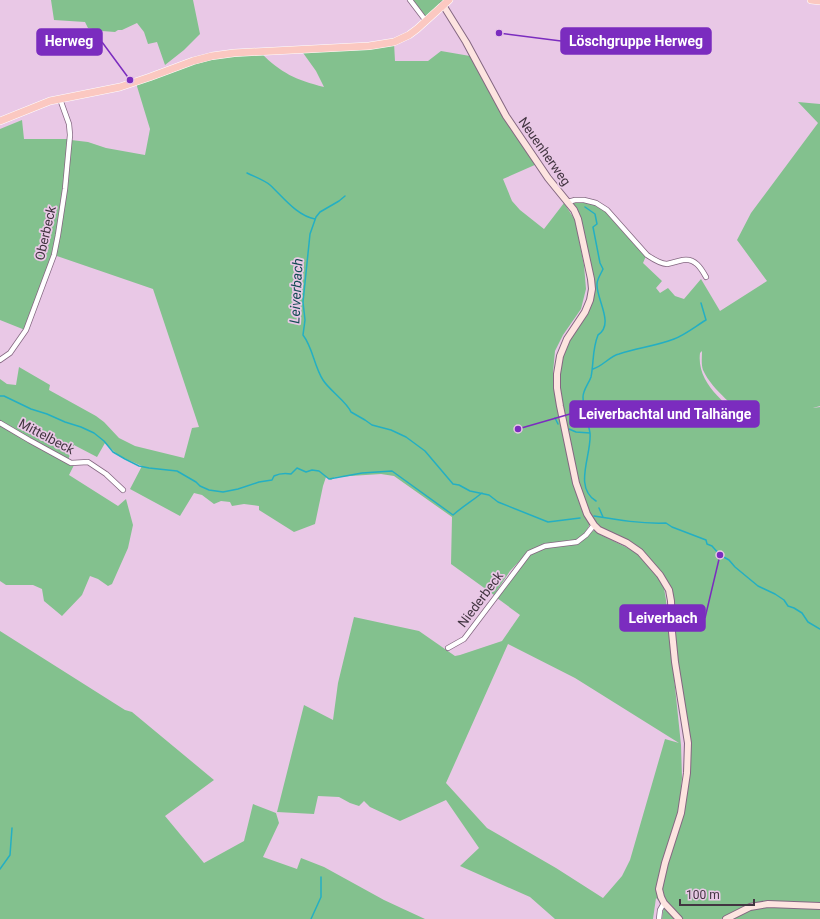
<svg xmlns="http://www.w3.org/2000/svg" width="820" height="919" viewBox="0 0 820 919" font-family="Roboto,sans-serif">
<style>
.green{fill:#83c18e;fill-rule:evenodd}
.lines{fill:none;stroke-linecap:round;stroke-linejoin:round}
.stream{stroke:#24afc3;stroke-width:1.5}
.street-casing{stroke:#846781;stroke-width:6}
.secondary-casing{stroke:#846781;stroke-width:8}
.primary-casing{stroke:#fff;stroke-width:8}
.street{stroke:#fff;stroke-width:4.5}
.secondary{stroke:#fde4e0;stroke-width:6}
.primary{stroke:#fbc8c1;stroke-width:7}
.labels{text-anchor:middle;stroke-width:3.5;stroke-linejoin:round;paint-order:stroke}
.street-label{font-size:13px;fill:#423541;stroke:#e9c8e6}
.water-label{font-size:14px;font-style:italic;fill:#144b54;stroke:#e9c8e6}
.leader{fill:none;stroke:#7b2cbf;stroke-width:1.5}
.callout-dot{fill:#7b2cbf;stroke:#e9c8e6;stroke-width:1.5}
.callout{fill:#7b2cbf;stroke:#7b2cbf;stroke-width:1.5}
.callout-label{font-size:14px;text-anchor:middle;font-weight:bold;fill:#fff}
</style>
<rect width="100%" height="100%" fill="#e9c8e6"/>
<path class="green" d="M 51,0 L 193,0 L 200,34 L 184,50 L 165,65 L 157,42 L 148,44 L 144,32 L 137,23 L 122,30 L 118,30 L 115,32 L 102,31 L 88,28 L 85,22 L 54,20 Z
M 411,0 L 448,0 L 427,19 Z
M 394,43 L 395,61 L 428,61 L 441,51 L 470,56 L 505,119 L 537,164 L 503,179 L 512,201 L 520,210 L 544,229 L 564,203 L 575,220 L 584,265 L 586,289 L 581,309 L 563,335 L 555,351 L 553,373 L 557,401 L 560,401 C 558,383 557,363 565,346 C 574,331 586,318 592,301 C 598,281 582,223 572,204 L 573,202 L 576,201 L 597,203 L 607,211 L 646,256 L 643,263 L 662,281 L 656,288 L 660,293 L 668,288 L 675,296 L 684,299 L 701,279 L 720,311 L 767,281 L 737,240 L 751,213 L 818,123 L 798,102 L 820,104 L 820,406 L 813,408 L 820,407 L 820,904 L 791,902 L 767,903 L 767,906 L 791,905 L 820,908 L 820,919 L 729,919 L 749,908 L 749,905 L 721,919 L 662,919 L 664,906 L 656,898 L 653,919 L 555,919 L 530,897 L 460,866 L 479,848 L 446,800 L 400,821 L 370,807 L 364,801 L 359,806 L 350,803 L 339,797 L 318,796 L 314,814 L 277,812 L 304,705 L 333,720 L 338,683 L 354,617 L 419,631 L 455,656 L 460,655 L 502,641 L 520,615 L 497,598 L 530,554 L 546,547 L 579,543 L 594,530 L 601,535 L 640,554 L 663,582 L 666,600 L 681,745 L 682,778 L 679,812 L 662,862 L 667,863 L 683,813 L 689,780 L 690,744 L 673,633 L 671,589 L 661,572 L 642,552 L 626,541 L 599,528 L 593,521 L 589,523 L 589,526 L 585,534 L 577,541 L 544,544 L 529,551 L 510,571 L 494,595 L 451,564 L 452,517 L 394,476 L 381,474 L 335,477 L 331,480 L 326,477 L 323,486 L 315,524 L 294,532 L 259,510 L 259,506 L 244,504 L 232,506 L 230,502 L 221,501 L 214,504 L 202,495 L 194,493 L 180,516 L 130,489 L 142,466 L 119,456 L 105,443 L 97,457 L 74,445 L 68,460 L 67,460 L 29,439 L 0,421 L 0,379 L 7,384 L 16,385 L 19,367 L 50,385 L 49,390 L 96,416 L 104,422 L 119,438 L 135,446 L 184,458 L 192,428 L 199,427 L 153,289 L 54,255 L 62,217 L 71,140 L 88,142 L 106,148 L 145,155 L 150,129 L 136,83 L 182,66 L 212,57 L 261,53 C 281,73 296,80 324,87 L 316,71 L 301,50 L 377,46 ZM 702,351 C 702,357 701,364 703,370 C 713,392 737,406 751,425 L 750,425 C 729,406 696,385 700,353 ZM 508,644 L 575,678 L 679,743 L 665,739 L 630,860 L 622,876 L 603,898 L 556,868 L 487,828 L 446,783 Z
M 22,120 L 24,139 L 69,139 L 64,189 L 53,255 L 25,330 L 0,320 L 0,129 Z
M 0,424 L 74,465 L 69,475 L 118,506 L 126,499 L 133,525 L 128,548 L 112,584 L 108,586 L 98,579 L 90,576 L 82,595 L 62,616 L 44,601 L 42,589 L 33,585 L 6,585 L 0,581 Z
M 0,631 L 125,710 L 132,712 L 214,780 L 165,816 L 204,863 L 244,841 L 253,804 L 276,813 L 279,823 L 263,857 L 297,869 L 301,858 L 324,867 L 384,900 L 425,919 L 0,919 Z"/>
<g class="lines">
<path class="stream" d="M 247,173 C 255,177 264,180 270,185 C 283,197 297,216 315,219
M 345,196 L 339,201 L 320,212 L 316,217 L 310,234 L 303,302 L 305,320 L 303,335 C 313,348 314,366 323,380 C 329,390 347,402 351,412 L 365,420 L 372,425 L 391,430 L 406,437 L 425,451 L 453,484 L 459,485 L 470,491 L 489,495 L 498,502 L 548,522 L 580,518
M 585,207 L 595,214 L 597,224 L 593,227 L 600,263 L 603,269 C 601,274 597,279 597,284 C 596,299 615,324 598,335 C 592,350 594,362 591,377 C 589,383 583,390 583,397 C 583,409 588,421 590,433 C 592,455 573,487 596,501
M 593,369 C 603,366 610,356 619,354 C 637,348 656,346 674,339 C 685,335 696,326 706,320 L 701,303
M 0,396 L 4,396 L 31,409 L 47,414 L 65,422 L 81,427 L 94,433 L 104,441 L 113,452 L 125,459 L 139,466 L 149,468 L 177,471 L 196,482 L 200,486 L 209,490 L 223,492 L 238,489 L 259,482 L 272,480 L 274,476 C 280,473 285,473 291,474 L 297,468 L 306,472 L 312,470 L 319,471 L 329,479 L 362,473 L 392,471 L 453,515 C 462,507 472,501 482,493
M 555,418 L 558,424
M 569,429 L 576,432 L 590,433
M 599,508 L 603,517
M 594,516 C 618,520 642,524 666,523 L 672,527 L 706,540 L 707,544 L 712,546 L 720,555 L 729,560 L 735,567 L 758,586 L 775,594 L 784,600 L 788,606 L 794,608 L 802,613 L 808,622 L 820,629
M 0,869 L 10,855 L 12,828
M 311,919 L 321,897 L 321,877"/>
<defs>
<path id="street" d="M 410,0 L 426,21
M 568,202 L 575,200 L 584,200 L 596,203 L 607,210 L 647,255 C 653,259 660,264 667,264 C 672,263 678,261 683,260 C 695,258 701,268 706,277
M 0,360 L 10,353 L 26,330 L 54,255 L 58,235 L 65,189 L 70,135 L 69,124 L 60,99
M 0,423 L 29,440 L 71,463 L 88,462 L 106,474 L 123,490
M 448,648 L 464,639 L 529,553 L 545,546 L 577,542 L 586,535 L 594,525
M 659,919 L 660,910 L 664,903"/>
<path id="secondary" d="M 443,5 L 466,42 L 506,116 L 548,178 L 574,210 L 578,219 L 591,279 L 592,289 L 590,300 L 585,312 L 567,339 L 560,356 L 557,374 L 557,388 L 560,406 L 576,483 L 587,514 L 594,525 L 599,530 L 627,543 L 640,552 L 660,575 L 669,590 L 671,601 L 672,632 L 675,662 L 688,743 L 687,773 L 681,813 L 665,863 L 659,889 L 661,897 L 664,903 L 679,919
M 726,919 L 750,907 L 768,904 L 820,906"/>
<path id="primary" d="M 811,0 L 820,1
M 0,121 L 50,101 L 120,87 L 150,77 L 193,61 L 212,56 L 234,53 L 369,46 L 394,42 L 409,35 L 417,29 L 449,0"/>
</defs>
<use href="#street" class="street-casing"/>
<use href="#secondary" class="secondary-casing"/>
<use href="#primary" class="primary-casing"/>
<use href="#street" class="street"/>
<use href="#secondary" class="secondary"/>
<use href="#primary" class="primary"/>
</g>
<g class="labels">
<g class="street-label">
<text transform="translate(545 151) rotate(55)" y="5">Neuenherweg</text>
<text transform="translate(45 233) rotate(-77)" y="5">Oberbeck</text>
<text transform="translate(47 436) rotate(28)" y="5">Mittelbeck</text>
<text transform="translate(480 599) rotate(-53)" y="5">Niederbeck</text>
</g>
<g class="water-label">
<text transform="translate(296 291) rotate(-87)" y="5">Leiverbach</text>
</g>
</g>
<path class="leader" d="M499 33L561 41M130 80L102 42M518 429L570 414M720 555L705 618"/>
<g class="callout-dot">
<circle cx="499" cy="33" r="4"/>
<circle cx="130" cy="80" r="4"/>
<circle cx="518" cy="429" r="4"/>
<circle cx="720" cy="555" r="4"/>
</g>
<g class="callout">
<rect x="561" y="28" width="150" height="26" rx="4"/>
<rect x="37" y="29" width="65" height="26" rx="4"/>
<rect x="570" y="401" width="189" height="26" rx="4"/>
<rect x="620" y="605" width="85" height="26" rx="4"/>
</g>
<g class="callout-label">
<text x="636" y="46">Löschgruppe Herweg</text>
<text x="69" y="46">Herweg</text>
<text x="665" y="419">Leiverbachtal und Talhänge</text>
<text x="663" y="623">Leiverbach</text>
</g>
<path d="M680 899v6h74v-6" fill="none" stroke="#423541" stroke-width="2"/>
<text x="686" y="899" font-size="12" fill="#423541" stroke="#e9c8e6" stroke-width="3" paint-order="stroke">100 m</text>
</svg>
